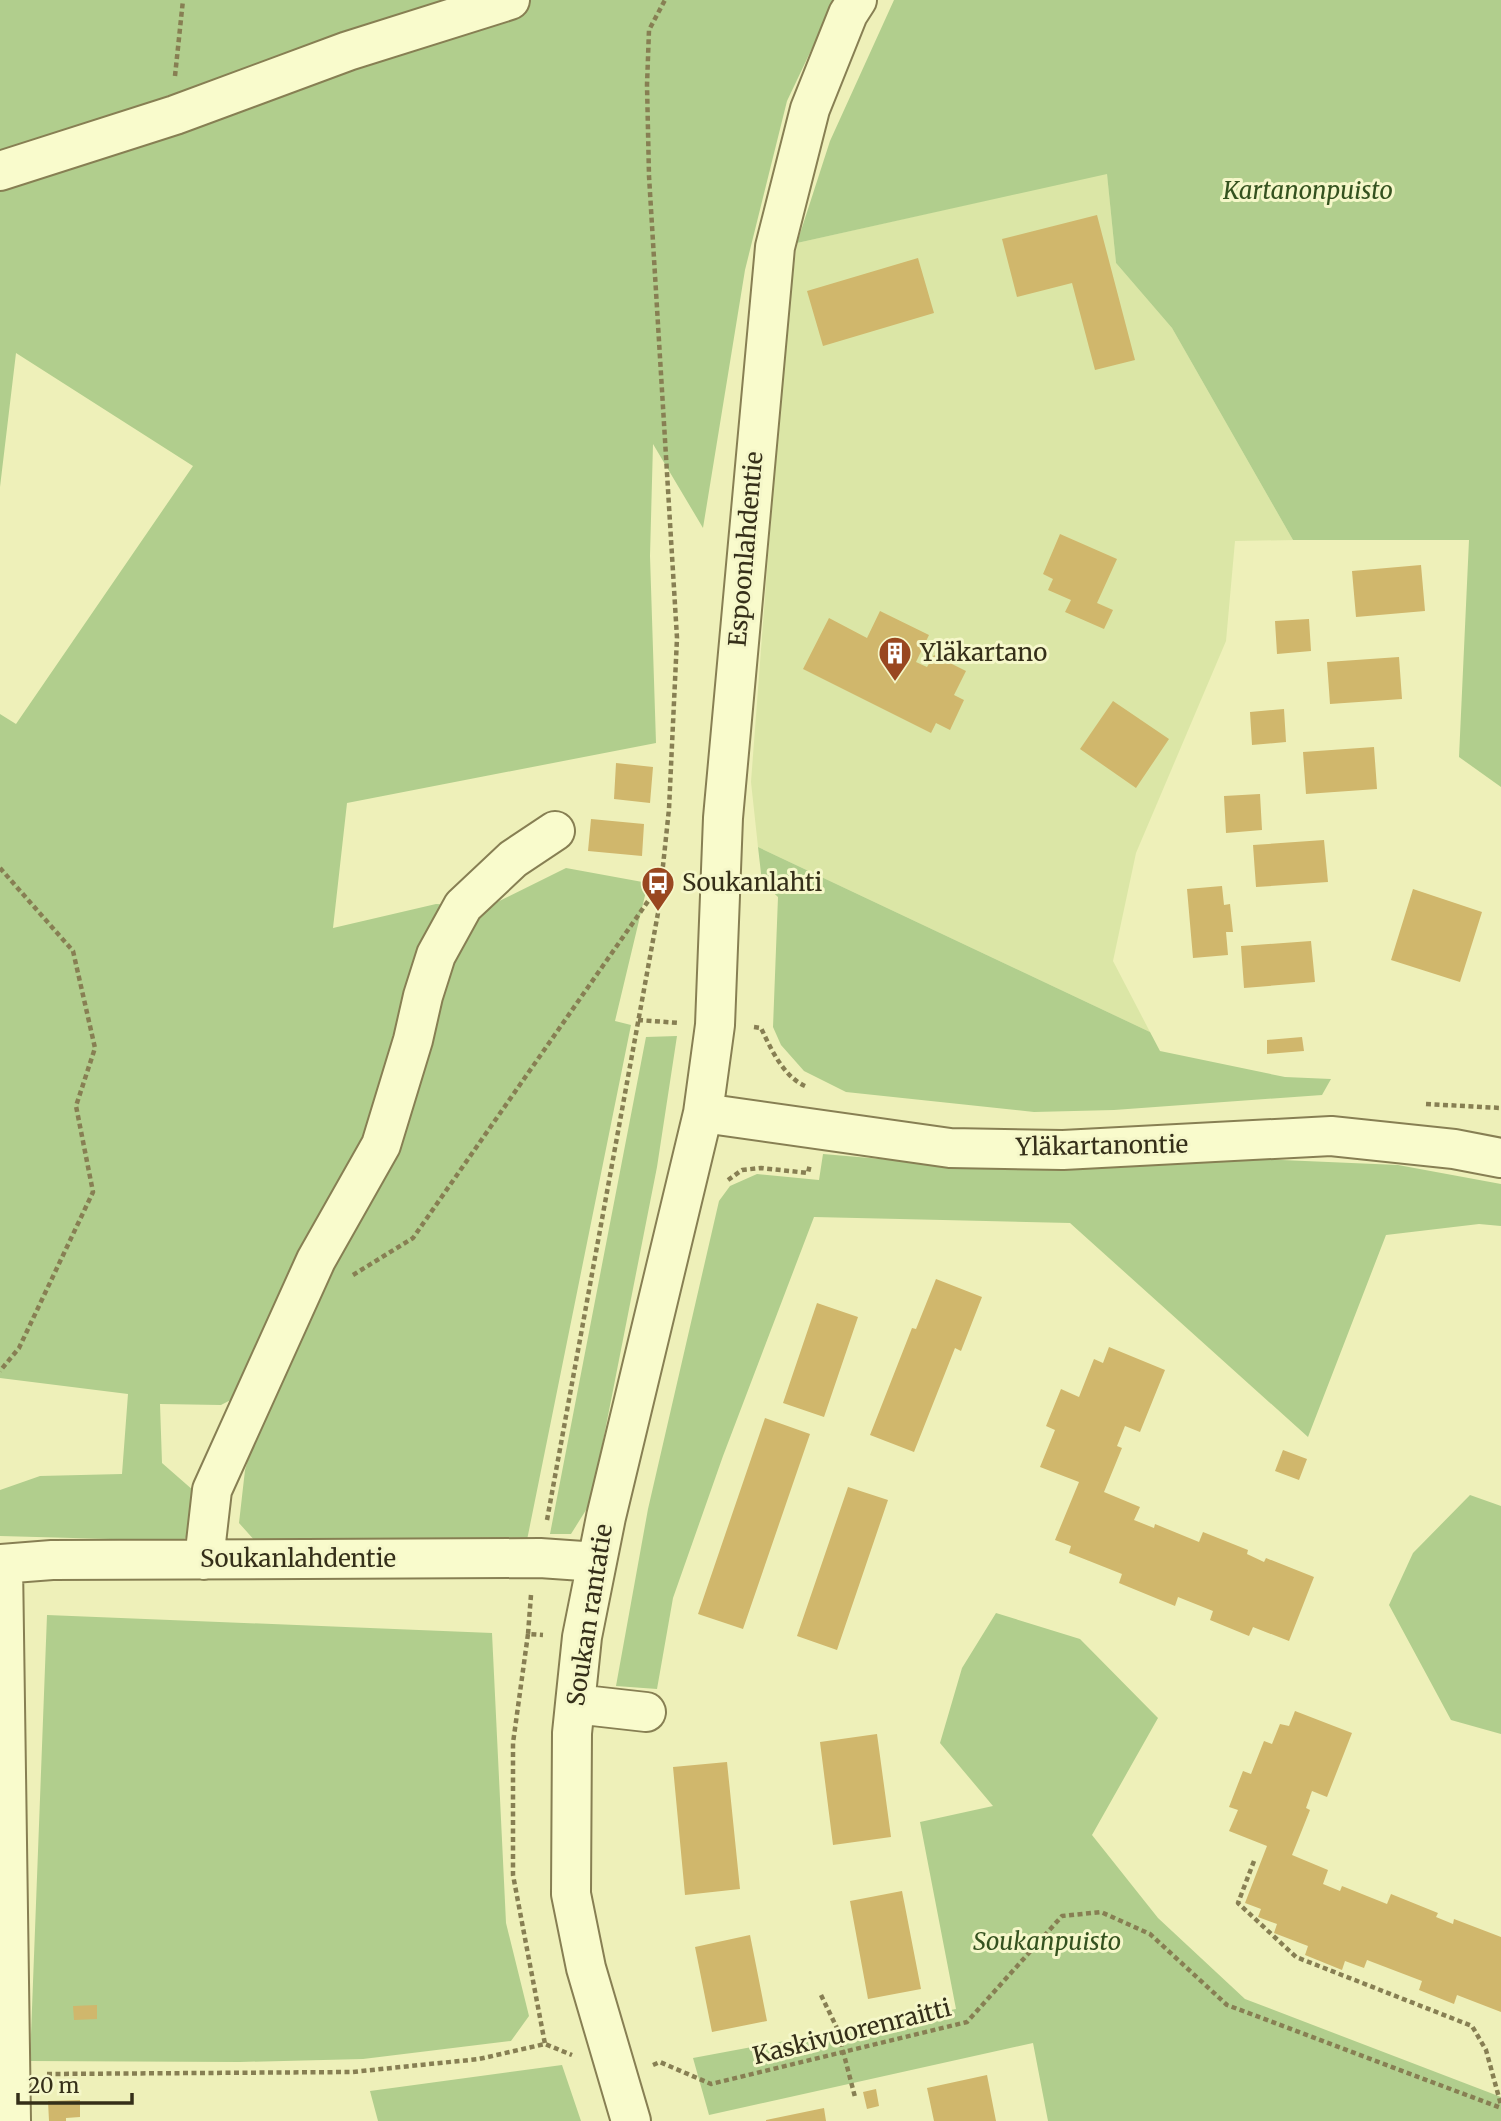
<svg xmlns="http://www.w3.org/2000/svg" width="1501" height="2121" viewBox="0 0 1501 2121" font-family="Merriweather,serif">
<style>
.farmland{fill:#dbe6a6}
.green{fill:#b1ce8d}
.building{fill:#d0b76c}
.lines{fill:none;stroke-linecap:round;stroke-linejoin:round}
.minor-casing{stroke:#877f53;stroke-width:42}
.path{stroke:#877f53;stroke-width:4.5;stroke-dasharray:5 3.5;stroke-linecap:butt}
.minor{stroke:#f9fbcc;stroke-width:38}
.labels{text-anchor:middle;stroke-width:6;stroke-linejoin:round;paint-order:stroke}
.park-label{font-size:24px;font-style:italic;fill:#34521f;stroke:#f5f7c9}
.street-label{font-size:24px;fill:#352f19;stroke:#f5f7c9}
.poi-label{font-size:24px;fill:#352f19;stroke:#f5f7c9;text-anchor:start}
</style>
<rect width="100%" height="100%" fill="#eef0b9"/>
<path class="farmland" d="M 1107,173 L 1116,263 L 1172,328 L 1293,540 L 1235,541 L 1226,641 L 1136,853 L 1113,961 L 1150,1032 L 758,847 L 751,782 L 783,358 L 797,243 Z"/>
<path class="green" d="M 0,0 L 835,0 L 787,101 L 745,270 L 703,528 L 653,444 L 650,556 L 656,743 L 347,803 L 333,928 L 436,904 L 487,907 L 566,868 L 648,883 L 615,1021 L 631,1025 L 527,1540 L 257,1543 L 239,1523 L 245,1470 L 271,1382 L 248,1391 L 221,1405 L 160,1404 L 162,1463 L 194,1491 L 201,1518 L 183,1541 L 0,1536 L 0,1490 L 40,1476 L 122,1474 L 128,1394 L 0,1378 L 0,714 L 16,724 L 193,466 L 16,353 L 0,487 Z
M 894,0 L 1501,0 L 1501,787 L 1459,757 L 1469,540 L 1293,540 L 1172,328 L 1116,263 L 1107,174 L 797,243 L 830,141 Z
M 758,847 L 1150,1032 L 1160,1051 L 1285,1077 L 1331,1079 L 1322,1095 L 1114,1110 L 1034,1112 L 846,1092 L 804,1071 L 781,1045 L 773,1027 L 778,897 L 762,882 Z
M 677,1036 L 657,1167 L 591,1502 L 571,1534 L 550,1534 L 646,1037 Z
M 823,1154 L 1010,1170 L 1238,1158 L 1398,1165 L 1501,1184 L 1501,1226 L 1479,1224 L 1386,1235 L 1308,1437 L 1070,1223 L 814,1217 L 723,1456 L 673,1598 L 657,1689 L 616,1686 L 648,1509 L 719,1201 L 730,1186 L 757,1174 L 819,1180 Z
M 1470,1495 L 1501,1506 L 1501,1734 L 1451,1720 L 1389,1605 L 1413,1553 Z
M 996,1613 L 1080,1639 L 1158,1718 L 1092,1835 L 1158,1918 L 1245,1999 L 1501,2097 L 1501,2121 L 1048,2121 L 1033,2043 L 709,2115 L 693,2058 L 956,2009 L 920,1822 L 993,1806 L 940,1743 L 962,1668 Z
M 47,1615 L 492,1633 L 506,1923 L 529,2016 L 511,2041 L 363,2059 L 240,2062 L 30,2061 Z
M 562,2065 L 581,2121 L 378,2121 L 370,2091 Z"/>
<path class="building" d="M 1097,215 L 1135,360 L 1095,370 L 1072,283 L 1017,297 L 1002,239 Z
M 918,258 L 934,313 L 823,346 L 807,291 Z
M 1060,534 L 1117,559 L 1097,603 L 1113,610 L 1104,629 L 1065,612 L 1071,600 L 1048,590 L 1053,579 L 1043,574 Z
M 1421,565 L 1425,611 L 1356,617 L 1352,571 Z
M 880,611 L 929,635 L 916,662 L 927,667 L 934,655 L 966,671 L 954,695 L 964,700 L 950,730 L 936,723 L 931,733 L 803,669 L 829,618 L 867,638 Z
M 1309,619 L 1311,651 L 1277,654 L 1275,621 Z
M 1399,657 L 1402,699 L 1330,704 L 1327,662 Z
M 1113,701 L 1169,739 L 1136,788 L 1080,749 Z
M 1284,709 L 1286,742 L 1252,745 L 1250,712 Z
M 1374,747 L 1377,789 L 1306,794 L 1303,752 Z
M 616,763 L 653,767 L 650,803 L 614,799 Z
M 1260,794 L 1262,830 L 1226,833 L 1224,796 Z
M 591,819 L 644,824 L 642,856 L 588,851 Z
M 1324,840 L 1328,882 L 1256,887 L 1253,845 Z
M 1222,886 L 1224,905 L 1230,904 L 1233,932 L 1226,932 L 1228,955 L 1193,958 L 1187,889 Z
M 1413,889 L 1482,912 L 1460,982 L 1391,960 Z
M 1311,941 L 1315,982 L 1244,988 L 1241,946 Z
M 1302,1037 L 1304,1051 L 1267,1054 L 1267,1040 Z
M 936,1279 L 982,1297 L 961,1351 L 955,1348 L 914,1452 L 870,1435 L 912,1328 L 916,1329 Z
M 817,1303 L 858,1317 L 824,1417 L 783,1403 Z
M 1109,1347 L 1165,1370 L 1140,1432 L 1125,1426 L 1117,1446 L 1122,1448 L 1104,1492 L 1140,1507 L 1134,1520 L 1154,1528 L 1155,1524 L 1199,1542 L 1203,1532 L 1248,1550 L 1247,1554 L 1264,1562 L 1266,1558 L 1314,1577 L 1289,1641 L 1253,1627 L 1249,1636 L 1210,1620 L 1213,1611 L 1178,1597 L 1175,1606 L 1119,1583 L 1122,1574 L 1069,1553 L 1071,1546 L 1055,1540 L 1079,1482 L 1040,1467 L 1055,1430 L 1046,1426 L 1061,1389 L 1079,1397 L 1094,1359 L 1103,1363 Z
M 765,1418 L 810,1434 L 743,1629 L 698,1614 Z
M 1283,1450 L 1307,1459 L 1299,1480 L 1275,1471 Z
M 848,1487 L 888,1500 L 837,1650 L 797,1636 Z
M 1295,1711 L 1352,1733 L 1327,1797 L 1312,1791 L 1306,1808 L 1310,1810 L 1292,1855 L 1328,1870 L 1323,1884 L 1340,1891 L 1342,1886 L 1387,1904 L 1391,1894 L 1438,1913 L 1436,1917 L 1453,1924 L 1454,1919 L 1501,1937 L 1501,2012 L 1457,1995 L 1454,2004 L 1419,1990 L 1422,1981 L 1367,1960 L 1364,1968 L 1345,1961 L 1342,1970 L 1305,1955 L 1308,1946 L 1274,1933 L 1277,1924 L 1258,1917 L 1261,1909 L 1245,1903 L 1267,1846 L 1229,1831 L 1238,1810 L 1229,1807 L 1243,1771 L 1251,1774 L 1264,1741 L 1272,1744 L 1280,1724 L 1289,1726 Z
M 877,1734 L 891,1837 L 833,1845 L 820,1742 Z
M 727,1762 L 740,1889 L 685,1895 L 673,1767 Z
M 902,1891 L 921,1989 L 868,1999 L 850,1901 Z
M 750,1935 L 767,2021 L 712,2032 L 695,1947 Z
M 97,2005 L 97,2019 L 74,2020 L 73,2006 Z
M 987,2075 L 996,2121 L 934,2121 L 927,2088 Z
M 876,2089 L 879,2106 L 867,2109 L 863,2092 Z
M 80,2100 L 80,2117 L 66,2118 L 66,2121 L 49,2121 L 48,2101 Z
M 824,2108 L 826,2121 L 766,2121 L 766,2120 Z"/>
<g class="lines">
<defs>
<path id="minor" d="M 0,171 L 175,115 L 348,51 L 510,0
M 703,1113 L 950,1148 L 1063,1150 L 1331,1136 L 1454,1149 L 1501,1158
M 204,1560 L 212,1490 L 316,1260 L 381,1145 L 413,1040 L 423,996 L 436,955 L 463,906 L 513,859 L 555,831
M 0,1564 L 52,1560 L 540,1558 L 597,1562
M 3,1564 L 11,2121
M 575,1704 L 646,1712
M 631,2121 L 586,1968 L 571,1894 L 572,1733 L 575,1704 L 582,1637 L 606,1517 L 703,1113 L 715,1025 L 723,818 L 775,247 L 810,109 L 848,14 L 857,0"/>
</defs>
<use href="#minor" class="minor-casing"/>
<path class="path" d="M 175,76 L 183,0
M 0,868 L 73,951 L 95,1048 L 76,1106 L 93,1192 L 19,1348 L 0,1371
M 638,1020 L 679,1023
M 754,1027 L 761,1028 C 771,1049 783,1076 805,1086
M 1426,1104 L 1501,1108
M 728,1180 L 742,1170 L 761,1168 L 808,1173 L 810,1164
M 353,1275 L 413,1238 L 660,884
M 547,1520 L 658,913 L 669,809 L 677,638 L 649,176 L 647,85 L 649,30 L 665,0
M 531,1595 L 528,1634 L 543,1635
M 528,1634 L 513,1743 L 513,1875 L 545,2044
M 1254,1861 L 1238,1903 L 1296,1957 L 1472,2026 L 1486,2050 L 1501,2105
M 821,1995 L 837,2028 L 855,2097
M 653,2065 L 660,2062 L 711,2084 L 967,2022 L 1062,1916 L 1101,1912 L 1150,1934 L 1227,2005 L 1501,2108
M 47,2074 L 352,2072 L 479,2059 L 545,2044 L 572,2055"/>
<use href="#minor" class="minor"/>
</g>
<defs>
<symbol id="building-pin" viewBox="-11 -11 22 30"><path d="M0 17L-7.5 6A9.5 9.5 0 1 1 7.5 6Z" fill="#994720" stroke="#f5f7c9"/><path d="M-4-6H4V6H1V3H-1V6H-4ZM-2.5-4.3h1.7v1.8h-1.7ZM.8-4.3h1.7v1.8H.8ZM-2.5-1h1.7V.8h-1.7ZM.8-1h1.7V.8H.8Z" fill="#fff"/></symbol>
<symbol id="bus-pin" viewBox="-11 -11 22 30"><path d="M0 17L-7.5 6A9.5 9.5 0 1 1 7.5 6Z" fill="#994720" stroke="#f5f7c9"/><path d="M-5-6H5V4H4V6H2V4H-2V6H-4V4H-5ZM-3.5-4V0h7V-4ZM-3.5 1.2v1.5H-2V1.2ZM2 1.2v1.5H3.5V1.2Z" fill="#fff"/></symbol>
</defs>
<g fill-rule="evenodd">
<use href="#building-pin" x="876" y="634" width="38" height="52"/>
<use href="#bus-pin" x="639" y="864" width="38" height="52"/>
</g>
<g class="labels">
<g class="park-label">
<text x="1308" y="199">Kartanonpuisto</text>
<text x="1047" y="1950">Soukanpuisto</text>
</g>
<g class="street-label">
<text transform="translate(746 549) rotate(-85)" y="8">Espoonlahdentie</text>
<text transform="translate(1102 1146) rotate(-1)" y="8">Yläkartanontie</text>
<text x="298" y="1567">Soukanlahdentie</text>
<text transform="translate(590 1615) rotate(-81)" y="8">Soukan rantatie</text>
<text transform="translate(852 2032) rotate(-14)" y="8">Kaskivuorenraitti</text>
</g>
<g class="poi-label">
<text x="920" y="661">Yläkartano</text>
<text x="682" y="891">Soukanlahti</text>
</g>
</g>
<path d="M18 2093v10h114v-10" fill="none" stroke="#352f19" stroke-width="3.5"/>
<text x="28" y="2093" font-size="21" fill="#352f19" stroke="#f5f7c9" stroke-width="5" paint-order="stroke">20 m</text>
</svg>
